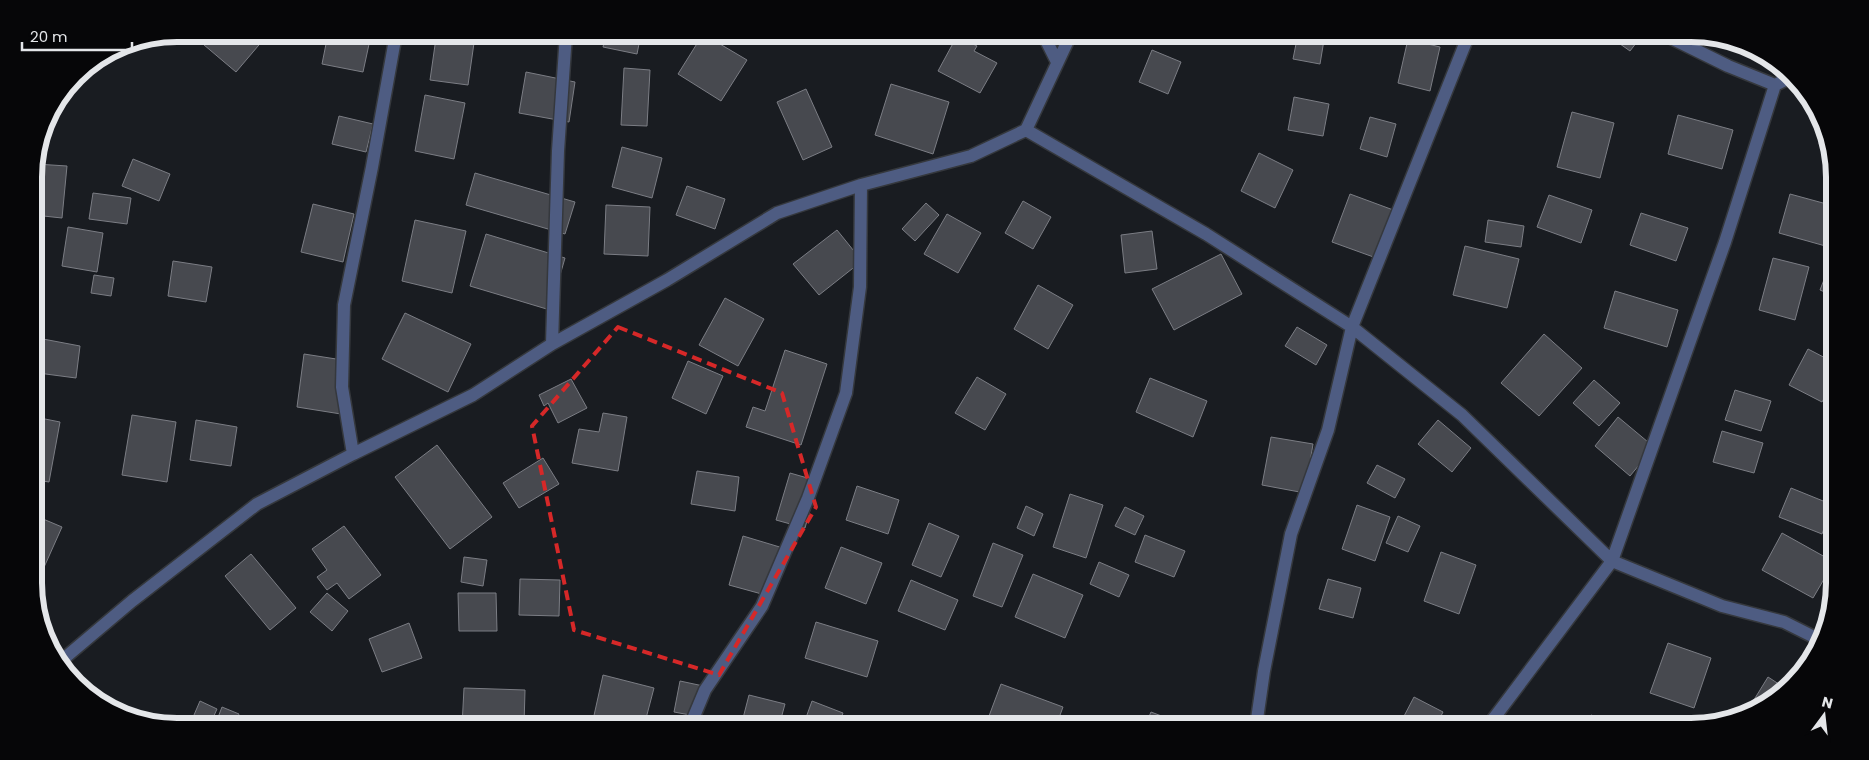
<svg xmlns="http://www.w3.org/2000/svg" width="1869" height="760" viewBox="0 0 1869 760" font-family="Poppins,sans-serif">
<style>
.building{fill:#47494f;stroke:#7b7d84}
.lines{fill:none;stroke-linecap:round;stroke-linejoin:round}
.minor-casing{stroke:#35383d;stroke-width:15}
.minor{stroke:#4e5c82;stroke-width:12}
.marked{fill:none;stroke:#d62828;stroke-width:4;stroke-dasharray:10 6;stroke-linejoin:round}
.rim{fill:none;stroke:#e4e6e9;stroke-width:6}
</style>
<rect width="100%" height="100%" fill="#191c21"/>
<path class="building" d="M 202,34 L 258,34 L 264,39 L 236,72 L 197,39 Z
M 328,34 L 371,35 L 363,72 L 322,64 Z
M 606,34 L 641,34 L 637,54 L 603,47 Z
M 703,34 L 747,60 L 721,101 L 678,74 Z
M 1298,34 L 1325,34 L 1320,64 L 1293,59 Z
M 1425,34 L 1452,34 L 1450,41 Z
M 1606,34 L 1643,34 L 1630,51 Z
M 957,36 L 977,46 L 974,51 L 997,63 L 980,93 L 938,71 Z
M 436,38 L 474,43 L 468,85 L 430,80 Z
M 1408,39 L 1440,47 L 1430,91 L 1398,83 Z
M 1152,50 L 1181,62 L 1168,94 L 1139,82 Z
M 624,68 L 650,70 L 647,126 L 621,125 Z
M 526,72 L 575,82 L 569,122 L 519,113 Z
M 891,84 L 949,102 L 933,154 L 875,135 Z
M 806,89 L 832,147 L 803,160 L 777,102 Z
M 425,95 L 465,103 L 454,159 L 415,151 Z
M 1294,97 L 1329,104 L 1323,136 L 1288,130 Z
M 1572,112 L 1614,123 L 1600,178 L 1557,167 Z
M 1678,115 L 1733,130 L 1722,169 L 1668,154 Z
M 339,116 L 373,124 L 366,152 L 332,144 Z
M 1370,117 L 1396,124 L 1387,157 L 1360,149 Z
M 1824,135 L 1831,152 L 1819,144 Z
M 622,147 L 662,158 L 652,198 L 612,187 Z
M 1259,153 L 1293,170 L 1275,208 L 1241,191 Z
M 133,159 L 170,174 L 159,201 L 122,186 Z
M 36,164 L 67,166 L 62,218 L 34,215 Z
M 475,173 L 575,202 L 565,234 L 466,205 Z
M 687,186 L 725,199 L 715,229 L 676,215 Z
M 93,193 L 131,198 L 127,224 L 89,219 Z
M 1350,194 L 1396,211 L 1379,259 L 1332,242 Z
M 1790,194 L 1834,206 L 1834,228 L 1829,247 L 1779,233 Z
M 1549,195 L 1592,210 L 1581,243 L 1537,227 Z
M 1023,201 L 1051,217 L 1033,249 L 1005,233 Z
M 926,203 L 939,215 L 915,241 L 902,229 Z
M 313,204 L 354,214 L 343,262 L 301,252 Z
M 606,205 L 650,207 L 648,256 L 604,254 Z
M 1641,213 L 1688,228 L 1676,261 L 1630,245 Z
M 947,214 L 981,233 L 958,273 L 924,254 Z
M 415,220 L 466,231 L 452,293 L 402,281 Z
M 1488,220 L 1524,226 L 1521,247 L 1485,242 Z
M 68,227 L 103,233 L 97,272 L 62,266 Z
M 837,230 L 862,261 L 819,295 L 793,264 Z
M 1152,231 L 1157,269 L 1125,273 L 1121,235 Z
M 486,234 L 565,258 L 550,310 L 470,286 Z
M 1465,246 L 1519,259 L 1507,308 L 1453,295 Z
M 1221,254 L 1242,294 L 1174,330 L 1152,289 Z
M 1834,254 L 1834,296 L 1820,290 Z
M 1773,258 L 1809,267 L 1795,320 L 1759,310 Z
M 173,261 L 212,267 L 206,302 L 168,296 Z
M 94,275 L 114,278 L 111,296 L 91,293 Z
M 1038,285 L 1073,305 L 1048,349 L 1014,329 Z
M 1615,291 L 1678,310 L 1667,347 L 1604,328 Z
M 725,298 L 764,319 L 738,366 L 699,345 Z
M 405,313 L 471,344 L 448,392 L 382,359 Z
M 1297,327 L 1327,345 L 1316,365 L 1285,346 Z
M 1544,334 L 1582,368 L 1539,416 L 1501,383 Z
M 43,339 L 80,346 L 76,378 L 38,373 Z
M 1808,349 L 1835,363 L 1835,379 L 1822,402 L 1789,385 Z
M 785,350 L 827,364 L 801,445 L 746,427 L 753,407 L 765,411 Z
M 304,354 L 349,361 L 341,414 L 297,407 Z
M 688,361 L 723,376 L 706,414 L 672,398 Z
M 977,377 L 1006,394 L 985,430 L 955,413 Z
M 1150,378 L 1207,401 L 1193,437 L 1136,412 Z
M 571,379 L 587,408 L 558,423 L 548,403 L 544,406 L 539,395 Z
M 1594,380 L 1620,403 L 1599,426 L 1573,403 Z
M 1735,390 L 1771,401 L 1761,431 L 1725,420 Z
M 603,413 L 627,417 L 618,471 L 572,463 L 579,429 L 599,432 Z
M 132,415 L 176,422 L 167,482 L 122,475 Z
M 35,417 L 60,422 L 49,482 L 36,480 Z
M 1618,417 L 1654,447 L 1630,476 L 1595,446 Z
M 196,420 L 237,427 L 231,466 L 190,460 Z
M 1438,420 L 1471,448 L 1452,472 L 1418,444 Z
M 1722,431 L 1763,443 L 1754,473 L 1713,462 Z
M 1271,437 L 1313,444 L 1305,493 L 1262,485 Z
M 437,445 L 492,517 L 450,549 L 395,477 Z
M 543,458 L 559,484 L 519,508 L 503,483 Z
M 1377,465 L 1405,479 L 1395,498 L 1367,483 Z
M 697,471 L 739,477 L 735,511 L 691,504 Z
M 790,473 L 818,481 L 805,528 L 776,520 Z
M 857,486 L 899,500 L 888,534 L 846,520 Z
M 1791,488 L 1833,505 L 1822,534 L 1779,517 Z
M 1070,494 L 1103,505 L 1086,558 L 1053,547 Z
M 1357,505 L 1390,517 L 1375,561 L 1342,549 Z
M 1026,506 L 1043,514 L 1034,536 L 1017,528 Z
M 1125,507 L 1144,516 L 1135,535 L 1115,526 Z
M 36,516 L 62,527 L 41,574 L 36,571 Z
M 1398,516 L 1420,526 L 1408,552 L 1386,543 Z
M 929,523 L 959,536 L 941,577 L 912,565 Z
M 344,526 L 381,575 L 349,599 L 337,583 L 327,590 L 317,577 L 327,570 L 312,549 Z
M 1782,533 L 1834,562 L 1813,598 L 1762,570 Z
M 1145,535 L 1185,551 L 1174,577 L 1135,562 Z
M 743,536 L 783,548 L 769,596 L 729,585 Z
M 993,543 L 1023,555 L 1002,607 L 973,596 Z
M 841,547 L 882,563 L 866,604 L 825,588 Z
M 1441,552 L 1476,565 L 1459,614 L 1424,601 Z
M 251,554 L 296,608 L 270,630 L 225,576 Z
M 464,557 L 487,560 L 483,586 L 461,582 Z
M 1099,562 L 1129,575 L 1119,597 L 1090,584 Z
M 1033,574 L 1083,595 L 1065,638 L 1015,617 Z
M 520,579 L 560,580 L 559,616 L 519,615 Z
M 1328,579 L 1361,588 L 1353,618 L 1319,609 Z
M 911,580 L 958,600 L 945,630 L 898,611 Z
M 327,593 L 348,611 L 332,631 L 310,612 Z
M 458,593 L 496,593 L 497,631 L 459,631 Z
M 816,622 L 878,641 L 867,677 L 805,658 Z
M 409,623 L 422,658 L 382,672 L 369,639 Z
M 1668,643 L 1711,658 L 1694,708 L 1650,693 Z
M 603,675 L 654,688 L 644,726 L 616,726 L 593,720 Z
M 1768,677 L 1785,688 L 1779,697 L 1756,705 L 1752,703 Z
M 680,681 L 708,687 L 701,717 L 674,712 Z
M 1001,684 L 1063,707 L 1056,726 L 992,726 L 986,724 Z
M 464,688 L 525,690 L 524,726 L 462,726 Z
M 749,695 L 785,704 L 779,726 L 741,726 Z
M 1414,697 L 1443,712 L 1436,726 L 1414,726 L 1402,720 Z
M 200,701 L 217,709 L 213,718 L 217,720 L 222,707 L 239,714 L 235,724 L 240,726 L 243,716 L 258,723 L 257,726 L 172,725 L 177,716 L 191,722 Z
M 812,701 L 843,713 L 838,726 L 803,726 Z
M 1151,712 L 1188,726 L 1145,726 Z
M 1591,715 L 1626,726 L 1587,726 Z"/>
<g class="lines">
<defs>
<path id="minor" d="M 1043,34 L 1057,62
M 1663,34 L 1728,66 L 1775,85
M 1026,130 L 1206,234 L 1352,327 L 1462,415 L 1612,561 L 1722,606 L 1784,622 L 1820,640
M 552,344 L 558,151 L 566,34
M 353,454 L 342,387 L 344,305 L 372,167 L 396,34
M 61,661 L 132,601 L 257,504 L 353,454 L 473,395 L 552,344 L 667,280 L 777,213 L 861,185 L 971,156 L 1026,130 L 1071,34
M 690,726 L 705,690 L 762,606 L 808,498 L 846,393 L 860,287 L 861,185
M 1256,726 L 1264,671 L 1291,534 L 1328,430 L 1352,327 L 1469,34
M 1488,726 L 1612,561 L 1725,242 L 1775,85 L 1789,78"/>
</defs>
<use href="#minor" class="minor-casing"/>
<use href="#minor" class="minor"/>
</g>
<path class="marked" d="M 618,327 L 782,393 L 816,507 L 719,675 L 574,630 L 532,426 Z"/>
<path d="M0 0H1869V760H0ZM177 42H1691A135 135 0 0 1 1826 177V583A135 135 0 0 1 1691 718H177A135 135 0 0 1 42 583V177A135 135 0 0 1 177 42Z" fill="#060608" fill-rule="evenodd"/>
<path class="rim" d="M177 42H1691A135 135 0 0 1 1826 177V583A135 135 0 0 1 1691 718H177A135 135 0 0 1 42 583V177A135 135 0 0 1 177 42Z"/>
<g transform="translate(1824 715) rotate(15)" stroke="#060608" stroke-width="4" paint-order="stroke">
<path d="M0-4L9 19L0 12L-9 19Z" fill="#e4e6e9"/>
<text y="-8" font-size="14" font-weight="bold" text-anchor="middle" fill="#e4e6e9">N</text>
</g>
<path d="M22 42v8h110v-8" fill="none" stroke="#e4e6e9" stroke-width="2.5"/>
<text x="30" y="42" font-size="15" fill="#e4e6e9" stroke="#060608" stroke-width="4" paint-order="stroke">20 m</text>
</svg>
